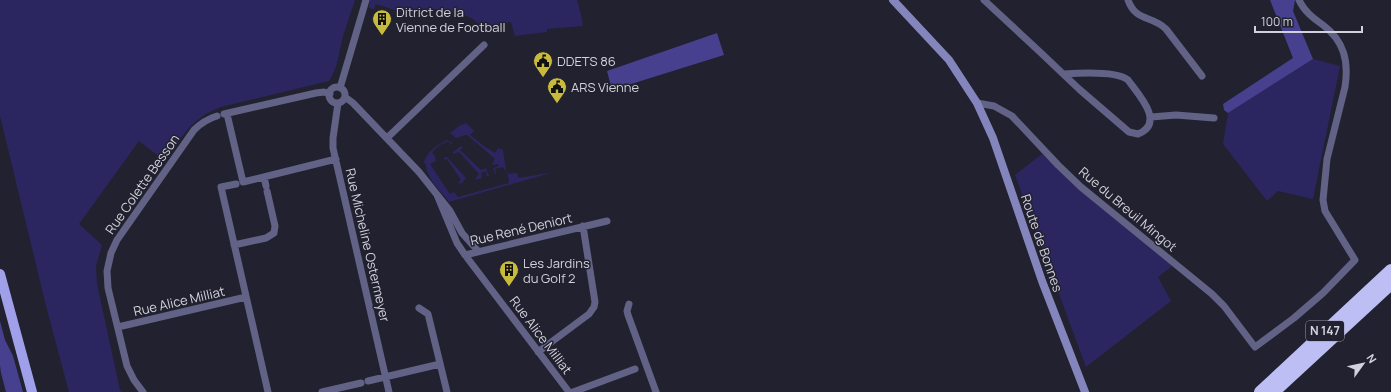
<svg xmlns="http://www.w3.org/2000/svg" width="1391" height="392" viewBox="0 0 1391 392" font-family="Manrope,sans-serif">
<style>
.green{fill:#2c2660}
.forest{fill:#47408f}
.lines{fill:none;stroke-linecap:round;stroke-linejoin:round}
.street{stroke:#616285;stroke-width:7}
.secondary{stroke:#8585be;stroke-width:8}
.primary{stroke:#a0a0ea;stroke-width:10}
.highway{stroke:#bdbef4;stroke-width:12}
.labels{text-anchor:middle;stroke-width:3;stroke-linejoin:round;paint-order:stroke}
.shield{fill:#21212f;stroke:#9c9da7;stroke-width:1}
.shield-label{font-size:12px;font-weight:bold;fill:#d1d2db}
.poi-label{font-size:13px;fill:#d1d2db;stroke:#21212f;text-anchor:start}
.street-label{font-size:13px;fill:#d1d2db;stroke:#21212f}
</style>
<rect width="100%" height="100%" fill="#21212f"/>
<path class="green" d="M 0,0 L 355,0 C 351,12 347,24 343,36 C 339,52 338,68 329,81 L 221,107 C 214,110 206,113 199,119 C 185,129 175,147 165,161 L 139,141 L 79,224 L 102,245 L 96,266 L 97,284 L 120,390 L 122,392 L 69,392 L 46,306 L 0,116 Z
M 370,0 L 577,0 L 581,15 L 583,26 L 547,29 L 547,32 L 515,36 L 511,22 L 496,25 L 487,33 C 482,28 477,21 471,18 C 455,10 435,8 418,9 L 413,16 L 376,4 L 374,9 L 369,8 Z
M 1313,59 L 1340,66 L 1313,199 L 1278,191 L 1267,201 L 1223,144 L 1228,113 Z
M 466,123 L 474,131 L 470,135 L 484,146 L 495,153 L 498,148 L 503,150 L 506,171 L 508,174 L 517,173 L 519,178 L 554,172 L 449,202 C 441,191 426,178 426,164 L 424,163 C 426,152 437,145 447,140 L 451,142 L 453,144 L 451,144 L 448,141 L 440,145 L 432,152 L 435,156 L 436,161 L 430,164 L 450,194 L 454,192 L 458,197 L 509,183 L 508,175 L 503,167 L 495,169 L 496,174 L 495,174 L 493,168 L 499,166 L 498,164 L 493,165 L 492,164 L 495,159 L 467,135 L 465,135 L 456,138 L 450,133 L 459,126 Z
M 461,146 L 463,147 L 460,150 L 481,170 L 486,168 L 489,176 L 487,176 L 486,171 L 481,173 L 482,177 L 481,178 L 476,180 L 476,178 L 479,174 L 459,152 L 453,154 L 453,152 Z
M 1042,154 L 1172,266 L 1158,277 L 1171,301 L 1086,367 L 1015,175 Z
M 445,157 L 447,157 L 466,178 L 462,183 L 457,184 L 461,180 L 447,159 L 443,160 Z"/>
<path class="forest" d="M 1270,0 L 1295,0 L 1293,11 L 1313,59 L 1228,113 L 1224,110 L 1223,104 L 1293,58 Z
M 717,33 L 724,55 L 612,90 L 607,71 Z
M 0,321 L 5,340 L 13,356 L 23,392 L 6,392 L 1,373 L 0,365 Z"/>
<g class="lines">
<path class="street" d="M 984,0 L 1040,52 L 1079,89 L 1129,132 L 1138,134 C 1166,123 1138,94 1128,80 C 1117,71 1079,73 1064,74
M 1128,0 C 1136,22 1151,15 1166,29 L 1202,76
M329 95a8 8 0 1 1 16 0a8 8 0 1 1-16 0Z
M 340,88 L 366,0
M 345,97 L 353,103 L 419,172 L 450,211 L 462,233 L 478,251
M 338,103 L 333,138 L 333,148 L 389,392
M 977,103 L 994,106 L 1012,116 L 1058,165 L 1081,187 L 1212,294 L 1224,306 L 1255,347 L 1294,318 L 1323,293 L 1355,260 L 1325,211 L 1323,200 L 1327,159 L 1345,87 C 1349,61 1344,41 1323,25 C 1313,18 1304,11 1299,0
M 224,114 L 316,93 L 324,92 L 330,94
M 227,114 L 243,182 L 336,159
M 1151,117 L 1176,115 L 1214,118
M 387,138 L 484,45
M 264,177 L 266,186
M 236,184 L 221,187 L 268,392
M 437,195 L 457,243 L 465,255 L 569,392
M 234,245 L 266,238 L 274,233 L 275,226 L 267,191
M 465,255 L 607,221
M 629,304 L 627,311 L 628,315 L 656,392
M 419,308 L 428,314 L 447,392
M 118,327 L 246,297
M 538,352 L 589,314 L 594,307 L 595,302 L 583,226
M 368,381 L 440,364
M 143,392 L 134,380 L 127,366 L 108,288 L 107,271 L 111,253 L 117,240 L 194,130 C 201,123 207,119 217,116
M 322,392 L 361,383
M 573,392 L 635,369"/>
<path class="secondary" d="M 893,0 L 949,60 L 977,103 L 993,138 L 1042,281 L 1085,392"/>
<path class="primary" d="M 0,274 L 32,392"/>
<path class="highway" d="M 1260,392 L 1391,270
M 1274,392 L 1391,284"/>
</g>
<defs>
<symbol id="building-pin" viewBox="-11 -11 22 30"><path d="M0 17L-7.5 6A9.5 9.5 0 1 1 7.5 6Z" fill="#c8bb3b" stroke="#21212f"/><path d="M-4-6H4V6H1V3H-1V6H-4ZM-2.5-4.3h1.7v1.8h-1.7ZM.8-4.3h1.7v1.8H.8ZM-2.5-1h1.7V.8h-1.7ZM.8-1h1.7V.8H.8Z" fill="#111"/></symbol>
<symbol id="civic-pin" viewBox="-11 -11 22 30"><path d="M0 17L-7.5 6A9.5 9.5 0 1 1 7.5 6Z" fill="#c8bb3b" stroke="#21212f"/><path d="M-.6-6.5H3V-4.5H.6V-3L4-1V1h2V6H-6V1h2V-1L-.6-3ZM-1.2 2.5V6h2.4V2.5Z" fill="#111"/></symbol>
</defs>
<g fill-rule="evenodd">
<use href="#building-pin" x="371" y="8" width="22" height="30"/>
<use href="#civic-pin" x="532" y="50" width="22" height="30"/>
<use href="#civic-pin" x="546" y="76" width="22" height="30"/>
<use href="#building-pin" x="498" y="259" width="22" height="30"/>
</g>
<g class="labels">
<rect class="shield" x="1306" y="321" width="38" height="20" rx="3"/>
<g class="shield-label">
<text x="1325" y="335">N 147</text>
</g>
<g class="poi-label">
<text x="396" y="17">Ditrict de la<tspan x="396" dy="15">Vienne de Football</tspan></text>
<text x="557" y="66">DDETS 86</text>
<text x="571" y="92">ARS Vienne</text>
<text x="523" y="268">Les Jardins<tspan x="523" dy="15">du Golf 2</tspan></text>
</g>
<g class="street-label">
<text transform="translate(142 184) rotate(-55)" y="5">Rue Colette Besson</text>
<text transform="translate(1128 209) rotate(40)" y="5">Rue du Breuil Mingot</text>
<text transform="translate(521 229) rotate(-13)" y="5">Rue René Deniort</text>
<text transform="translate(1042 243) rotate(71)" y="5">Route de Bonnes</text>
<text transform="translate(368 245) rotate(77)" y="5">Rue Micheline Ostermeyer</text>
<text transform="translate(179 301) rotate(-13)" y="5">Rue Alice Milliat</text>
<text transform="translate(541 335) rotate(53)" y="5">Rue Alice Milliat</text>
</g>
</g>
<g transform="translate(1363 364) rotate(57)" stroke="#21212f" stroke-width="3" paint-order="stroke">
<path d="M0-3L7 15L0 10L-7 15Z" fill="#d1d2db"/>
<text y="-6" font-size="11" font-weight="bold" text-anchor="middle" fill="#d1d2db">N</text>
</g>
<path d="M1255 26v6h107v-6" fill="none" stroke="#d1d2db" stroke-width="2"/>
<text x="1261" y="26" font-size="12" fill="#d1d2db" stroke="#21212f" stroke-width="3" paint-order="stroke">100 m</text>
</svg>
